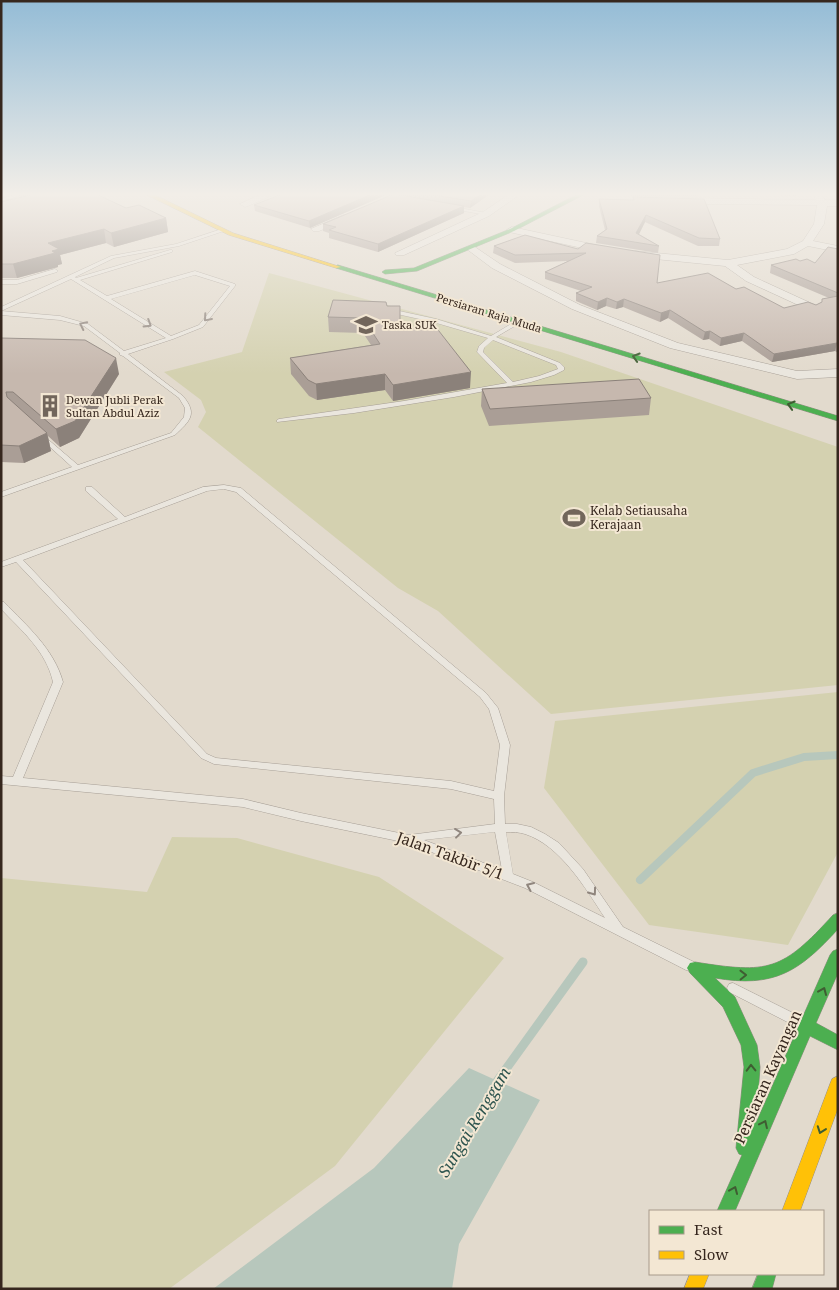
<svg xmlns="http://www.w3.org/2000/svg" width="839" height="1290" viewBox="0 0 839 1290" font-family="'Noto Serif',serif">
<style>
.green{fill:#d4d1b0}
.water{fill:#b7c7bc}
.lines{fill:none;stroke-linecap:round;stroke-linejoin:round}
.stream-far1{stroke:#b7c7bc;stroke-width:8}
.stream{stroke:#b7c7bc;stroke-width:9}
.lane-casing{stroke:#a79f96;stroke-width:1}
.street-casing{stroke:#a79f96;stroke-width:1}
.fast-casing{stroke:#978f86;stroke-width:1}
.slow-casing{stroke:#978f86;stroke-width:1}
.lane{fill:#eae6de;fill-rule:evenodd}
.street{fill:#eae6de;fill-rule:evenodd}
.fast{fill:#4caf50;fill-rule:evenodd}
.slow{fill:#ffc107;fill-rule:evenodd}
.wall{fill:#aa9e96}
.shaded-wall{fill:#8b817a}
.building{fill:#c6b8ae;stroke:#8b817a}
.oneway{stroke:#90867e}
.oneway2{stroke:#3f5d32}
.labels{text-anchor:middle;stroke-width:4;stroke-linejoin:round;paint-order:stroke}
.far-street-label{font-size:11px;fill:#36271e;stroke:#f3e7d3}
.far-poi-label{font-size:11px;fill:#36271e;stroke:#f3e7d3;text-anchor:start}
.poi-label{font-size:12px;fill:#36271e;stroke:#f3e7d3;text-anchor:start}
.near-street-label{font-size:15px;fill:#36271e;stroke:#f3e7d3}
.near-water-label{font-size:16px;font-style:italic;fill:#2e554f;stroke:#f3e7d3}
</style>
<rect width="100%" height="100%" fill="#e2dacd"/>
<path class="green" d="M 269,273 L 561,352 L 838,447 L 838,685 L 551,714 L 438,611 L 398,588 L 198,427 L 206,412 L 201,400 L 164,372 L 242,352 Z
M 838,692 L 838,852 L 788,945 L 649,925 L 544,788 L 555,721 Z
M 172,837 L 237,838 L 379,877 L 504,958 L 335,1166 L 169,1289 L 1,1289 L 1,878 L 147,892 Z"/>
<path class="water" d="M 469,1068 L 540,1100 L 459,1244 L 452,1289 L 213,1289 L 374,1168 Z"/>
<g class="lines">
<path class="stream-far1" d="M 640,880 L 753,773 L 804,757 L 838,755"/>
<path class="stream" d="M 493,1087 L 583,962"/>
<defs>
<path id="lane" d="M 21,193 L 30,193 L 1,201 L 1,199 Z
M 455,207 L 486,213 L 488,214 L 486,215 L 453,209 L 453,208 Z
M 222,229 L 224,230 L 224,231 L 179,246 L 114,258 L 75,277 L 76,278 L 170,250 L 172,250 L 172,252 L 80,280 L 107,296 L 195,271 L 235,284 L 235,286 L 203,327 L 173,339 L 128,354 L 183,396 C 198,414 190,421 175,435 L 1,497 L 1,492 L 72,467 L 40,438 L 40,436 L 44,436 L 78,465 L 171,433 L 184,417 L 185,408 L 179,398 L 123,356 L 120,355 L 120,353 L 84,326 L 60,320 L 1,315 L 1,311 L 60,316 L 88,324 L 124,351 L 166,338 L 71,279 L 1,311 L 1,307 L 111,256 L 176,244 ZM 195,275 L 230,286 L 199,325 L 171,336 L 111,299 Z
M 55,269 L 58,271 L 57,272 L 17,284 L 1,284 L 1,280 L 17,280 Z
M 390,309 L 436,319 L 491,336 L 516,321 L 520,321 L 520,323 L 496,337 L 560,363 L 564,367 L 564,370 L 554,375 L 531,382 L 454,397 L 354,413 L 277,422 L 277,420 L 279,419 L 404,401 L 507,383 L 477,352 L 479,346 L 488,338 L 433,322 L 388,312 L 388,310 ZM 493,340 L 556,365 L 558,369 L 539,376 L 513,382 L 483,352 L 484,348 Z
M 224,485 L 241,488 L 486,693 L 498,708 L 510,745 L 504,796 L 505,824 L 517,824 L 531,827 L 545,834 L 559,843 L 583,869 L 623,927 L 694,962 L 696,966 L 694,970 L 690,971 L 686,970 L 525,888 L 408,843 L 301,821 L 243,807 L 1,784 L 1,776 L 13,777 L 53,682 C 46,651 22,631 1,609 L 1,602 L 4,602 C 27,626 54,649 63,682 L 23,778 L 243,799 L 301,813 L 409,835 L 495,824 L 494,799 L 451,789 L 214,764 L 201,758 L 16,562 L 1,567 L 1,562 L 118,519 L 86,491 L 86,487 L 92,487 L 125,517 L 203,487 ZM 224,489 L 236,492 L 480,697 L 489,709 L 500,745 L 494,791 L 451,781 L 216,758 L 207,754 L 23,560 L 207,491 ZM 495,832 L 502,870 L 424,840 ZM 506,832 C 512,832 519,832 525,834 C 560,845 586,889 605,918 L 533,882 L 513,874 Z
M 733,983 L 805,1019 L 807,1023 L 805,1027 L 801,1028 L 797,1027 L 729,992 L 727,988 L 729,984 Z"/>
<path id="street" d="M 264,193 L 277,193 L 248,206 L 245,207 L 240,204 Z
M 511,193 L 522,193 L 489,216 L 404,255 L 396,255 L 395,253 L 483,212 Z
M 812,193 L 821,193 L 825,200 L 838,200 L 838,206 L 827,206 L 824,224 L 813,241 L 838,246 L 838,252 L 808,246 L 794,254 L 737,265 L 754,277 L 817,306 L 819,308 L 817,310 L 809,310 L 746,281 L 725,266 L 635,257 L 630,254 L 635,251 L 728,260 L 787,249 L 803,241 L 814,224 L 817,205 L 682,204 L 677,201 L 682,198 L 816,200 Z
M 344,215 L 347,216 L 347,220 L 319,231 L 313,231 L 311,229 Z
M 512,227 L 605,247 L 610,250 L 605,253 L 509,232 L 507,230 Z
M 472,245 L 500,264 L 580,305 L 678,343 L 797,371 L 838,369 L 838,377 L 797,379 L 670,348 L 572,309 L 492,268 L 468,250 L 467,248 Z"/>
<path id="fast" d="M 580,193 L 587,193 L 514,231 L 417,271 L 385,274 L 382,272 L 385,270 L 414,268 L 510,229 Z
M 338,265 L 838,416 L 838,421 L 336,268 L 335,267 Z
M 838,913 L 838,929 C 799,972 774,988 715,978 L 735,997 L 757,1045 L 760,1067 L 756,1123 L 830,955 L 833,951 L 838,949 L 838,973 L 816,1023 L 838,1035 L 838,1050 L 810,1036 L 735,1211 L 717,1211 L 742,1155 L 739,1154 L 736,1148 L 744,1067 L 741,1045 L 723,1007 L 690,973 L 687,968 L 690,963 L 695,962 C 769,974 782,971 833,915 Z
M 758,1274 L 776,1274 L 772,1289 L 752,1289 Z"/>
<path id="slow" d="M 143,193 L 151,193 L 233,233 L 341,267 L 336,268 L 229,235 Z
M 838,1076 L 838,1108 L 800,1211 L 782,1211 L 830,1084 L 832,1079 Z
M 690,1274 L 709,1274 L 703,1289 L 684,1289 Z"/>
</defs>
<use href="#lane" class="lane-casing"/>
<use href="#street" class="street-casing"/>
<use href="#fast" class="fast-casing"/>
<use href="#slow" class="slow-casing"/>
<use href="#lane" class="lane"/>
<use href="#street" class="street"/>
<use href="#fast" class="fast"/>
<use href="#slow" class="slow"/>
</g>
<path class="wall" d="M 18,194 L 96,194 L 126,208 L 166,218 L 168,232 L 114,247 L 106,243 L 60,255 L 62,264 L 58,265 L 58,267 L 17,278 L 1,278 L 1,202 L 19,198 Z
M 388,194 L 310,228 L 255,211 L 254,205 Z
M 404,194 L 490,194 L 470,208 L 464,207 L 464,213 L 378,252 L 329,238 L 329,233 L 323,231 L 323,224 L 404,195 Z
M 631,194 L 700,194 L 699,196 L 631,197 Z
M 752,194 L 797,194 L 796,196 L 753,195 Z
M 834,194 L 838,194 L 838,198 Z
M 633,197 L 720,239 L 719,246 L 698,246 L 645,222 L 639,234 L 659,246 L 658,253 L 596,243 L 597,236 L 605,230 L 599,206 L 599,199 L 633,200 Z
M 494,246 L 578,249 L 657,283 L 736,289 L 784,308 L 816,305 L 829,298 L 770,273 L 771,265 L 800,261 L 815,263 L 838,249 L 838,353 L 835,351 L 772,362 L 742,341 L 720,346 L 709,339 L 703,340 L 668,318 L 660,322 L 623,307 L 616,309 L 606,306 L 597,310 L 576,301 L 576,293 L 581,291 L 545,279 L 545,272 L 568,261 L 515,263 L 493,253 Z
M 387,306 L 400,330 L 470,388 L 393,401 L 385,390 L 317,400 L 309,396 L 291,374 L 290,358 L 371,345 L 363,333 L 329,332 L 328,317 Z
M 1,338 L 119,374 L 79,438 L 60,447 L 48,436 L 51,451 L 24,463 L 1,462 Z
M 482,389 L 651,398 L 649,415 L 489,426 L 481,406 Z"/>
<path class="shaded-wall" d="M 372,194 L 388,194 L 310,228 L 309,221 Z
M 481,194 L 490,194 L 470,208 L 471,201 Z
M 464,206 L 464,213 L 378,252 L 378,244 Z
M 646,215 L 645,222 L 636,240 L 636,233 Z
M 166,218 L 168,232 L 114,247 L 111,233 Z
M 104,229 L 106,243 L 60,255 L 62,264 L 58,265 L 58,267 L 17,278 L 13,264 L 48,243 Z
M 607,298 L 606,306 L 597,310 L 598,302 Z
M 624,299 L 623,307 L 616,309 L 617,302 Z
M 670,310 L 668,318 L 660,322 L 661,313 Z
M 710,331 L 709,339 L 703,340 L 705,332 Z
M 744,333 L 742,341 L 720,346 L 721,338 Z
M 837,343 L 835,351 L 772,362 L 774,354 Z
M 116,358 L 119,374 L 79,438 L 60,447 L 56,429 Z
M 471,372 L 470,388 L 393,401 L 393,385 Z
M 385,374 L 385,390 L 317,400 L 316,384 Z
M 47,433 L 51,451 L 24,463 L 19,446 Z"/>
<path class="building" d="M 27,194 L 96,194 L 126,208 L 139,205 L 166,218 L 111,233 L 104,229 L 48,243 L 59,249 L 52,251 L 55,253 L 13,264 L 1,264 L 1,202 L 30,195 Z
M 282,194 L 372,194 L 309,221 L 254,205 Z
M 394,194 L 464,206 L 378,244 L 329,230 L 336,227 L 323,224 Z
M 428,194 L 481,194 L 471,201 Z
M 633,197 L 704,199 L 720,239 L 699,238 L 646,215 L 636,233 L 659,246 L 597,236 L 607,229 L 599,199 L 634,200 Z
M 525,235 L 578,249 L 586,243 L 660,255 L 657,283 L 708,273 L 736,289 L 744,287 L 784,308 L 808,302 L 816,305 L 822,302 L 822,299 L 838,296 L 838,344 L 837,343 L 774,354 L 744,333 L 721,338 L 710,331 L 705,332 L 670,310 L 661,313 L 624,299 L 617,302 L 607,298 L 598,302 L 576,293 L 592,287 L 545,272 L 586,253 L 515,255 L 494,246 Z
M 828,247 L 838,249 L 838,293 L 771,265 L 796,259 L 800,261 L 807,259 L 815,263 Z
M 333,300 L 386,302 L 387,306 L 400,306 L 400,330 L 435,326 L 471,372 L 393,385 L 385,374 L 316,384 L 308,380 L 290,358 L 380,344 L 363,318 L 328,317 Z
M 1,338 L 85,340 L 116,358 L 75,421 L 56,429 L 13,392 L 6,392 L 7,397 L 47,433 L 19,446 L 1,445 Z
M 639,379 L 651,398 L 490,409 L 482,389 Z"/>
<defs><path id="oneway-chevron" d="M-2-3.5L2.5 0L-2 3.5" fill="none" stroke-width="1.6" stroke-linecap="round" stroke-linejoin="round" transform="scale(1.25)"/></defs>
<g class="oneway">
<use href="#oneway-chevron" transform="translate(207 318) rotate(131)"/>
<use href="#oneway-chevron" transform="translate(148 324) rotate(32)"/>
<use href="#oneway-chevron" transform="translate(83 325) rotate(-154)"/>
<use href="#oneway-chevron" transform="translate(458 833) rotate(-7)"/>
<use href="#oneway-chevron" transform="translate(530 886) rotate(-156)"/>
<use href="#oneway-chevron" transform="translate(593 892) rotate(54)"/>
</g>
<g class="oneway2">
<use href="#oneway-chevron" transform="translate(636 357) rotate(-163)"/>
<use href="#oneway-chevron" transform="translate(791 405) rotate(-163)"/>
<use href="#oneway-chevron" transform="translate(743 975) rotate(-1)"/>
<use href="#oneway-chevron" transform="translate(823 991) rotate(-67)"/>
<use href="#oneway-chevron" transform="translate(751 1068) rotate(-91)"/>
<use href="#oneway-chevron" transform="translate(764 1124) rotate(-65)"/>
<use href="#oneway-chevron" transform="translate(821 1130) rotate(110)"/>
<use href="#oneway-chevron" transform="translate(734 1190) rotate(-67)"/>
</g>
<linearGradient id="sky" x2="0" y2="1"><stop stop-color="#94bcd6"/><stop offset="0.52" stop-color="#f2eee8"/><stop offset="1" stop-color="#f2eee8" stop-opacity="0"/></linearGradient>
<rect width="839" height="374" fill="url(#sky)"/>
<defs>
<symbol id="school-bare" viewBox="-9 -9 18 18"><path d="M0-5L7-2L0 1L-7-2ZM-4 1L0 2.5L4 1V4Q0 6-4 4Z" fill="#72665b" stroke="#f3e7d3" stroke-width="2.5" paint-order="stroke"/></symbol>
<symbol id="building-bare" viewBox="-9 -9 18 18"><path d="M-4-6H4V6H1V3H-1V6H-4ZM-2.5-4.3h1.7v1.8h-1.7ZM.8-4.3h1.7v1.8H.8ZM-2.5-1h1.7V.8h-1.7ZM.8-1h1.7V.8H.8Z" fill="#72665b" stroke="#f3e7d3" stroke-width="2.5" paint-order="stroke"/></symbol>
<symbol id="stadium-bare" viewBox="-9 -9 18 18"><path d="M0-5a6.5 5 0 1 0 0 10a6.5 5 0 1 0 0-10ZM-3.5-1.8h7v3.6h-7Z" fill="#72665b" stroke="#f3e7d3" stroke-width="2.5" paint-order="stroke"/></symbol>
</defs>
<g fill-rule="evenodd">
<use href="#school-bare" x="350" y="309" width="32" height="32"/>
<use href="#building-bare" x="34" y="390" width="32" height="32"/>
<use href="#stadium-bare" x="558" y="502" width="32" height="32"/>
</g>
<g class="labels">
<g class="far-street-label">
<text transform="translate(489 313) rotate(17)" y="4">Persiaran Raja Muda</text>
</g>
<g class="far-poi-label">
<text x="382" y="329">Taska SUK</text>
<text x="66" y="404">Dewan Jubli Perak<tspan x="66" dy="13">Sultan Abdul Aziz</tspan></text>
</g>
<g class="poi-label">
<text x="590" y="515">Kelab Setiausaha<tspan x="590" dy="14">Kerajaan</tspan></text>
</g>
<g class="near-street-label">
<text transform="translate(450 856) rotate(20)" y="5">Jalan Takbir 5/1</text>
<text transform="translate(768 1077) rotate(-66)" y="5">Persiaran Kayangan</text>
</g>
<g class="near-water-label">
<text transform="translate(474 1122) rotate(-59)" y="6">Sungai Renggam</text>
</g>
</g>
<rect width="839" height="1290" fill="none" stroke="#36271e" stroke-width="5"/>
<rect x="649" y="1210" width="175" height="65" fill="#f3e7d3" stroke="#a79a8b"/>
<rect x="659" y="1226" width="25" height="8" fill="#4caf50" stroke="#a79a8b"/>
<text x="694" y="1235" font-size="15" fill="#36271e">Fast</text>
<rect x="659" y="1251" width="25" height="8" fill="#ffc107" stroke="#a79a8b"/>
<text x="694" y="1260" font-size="15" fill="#36271e">Slow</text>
</svg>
